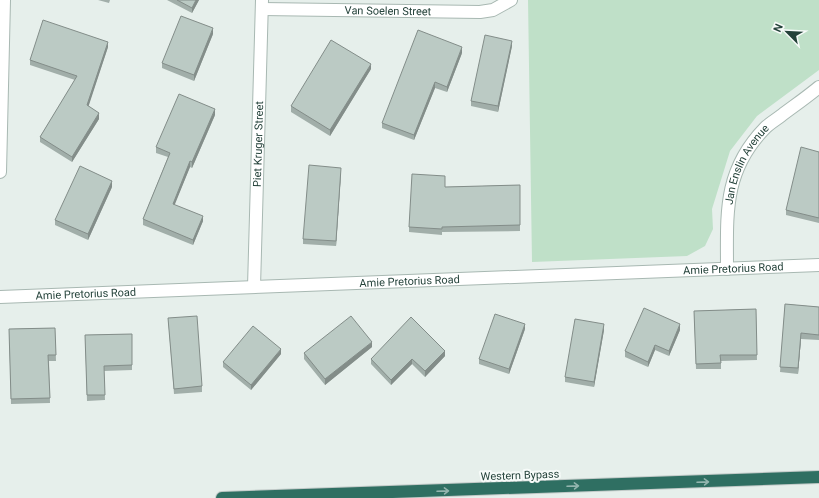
<svg xmlns="http://www.w3.org/2000/svg" width="819" height="498" viewBox="0 0 819 498" font-family="Roboto,sans-serif">
<style>
.green{fill:#bfe0c8}
.lines{fill:none;stroke-linecap:round;stroke-linejoin:round}
.minor-casing{stroke:#a8b8b2;stroke-width:14}
.motorway-casing{stroke:#c2cac8;stroke-width:14}
.minor{stroke:#fff;stroke-width:12}
.motorway{stroke:#2f6f62;stroke-width:12}
.wall{fill:#a1aea9}
.shaded-wall{fill:#838d89}
.building{fill:#bbcac4;stroke:#838d89}
.oneway{stroke:#93b5ae}
.labels{text-anchor:middle;stroke-width:4;stroke-linejoin:round;paint-order:stroke}
.street-label{font-size:11px;fill:#24423a;stroke:#f7fbf9}
</style>
<rect width="100%" height="100%" fill="#e6efeb"/>
<path class="green" d="M 528,0 L 819,0 L 819,70 L 757,116 L 730,151 L 712,209 L 713,229 L 705,246 L 687,256 L 532,262 Z"/>
<g class="lines">
<defs>
<g id="minor">
<path id="s1" d="M 262,9 L 480,12 L 493,10 L 511,0"/>
<path d="M 0,172 L 4,0"/>
<path id="s2" d="M 727,269 C 727,214 723,171 765,128 C 770,123 777,119 782,115 C 794,106 807,97 819,87"/>
<path id="s3" d="M 254,287 L 262,0"/>
<path id="s4" d="M 0,297 L 819,265"/>
</g>
<path id="motorway" d="M 222,498 L 819,477"/>
</defs>
<use href="#minor" class="minor-casing"/>
<use href="#motorway" class="motorway-casing"/>
<use href="#minor" class="minor"/>
<use href="#motorway" class="motorway"/>
</g>
<path class="wall" d="M 98,0 L 110,0 L 109,3 Z
M 167,0 L 199,0 L 192,13 Z
M 213,34 L 194,81 L 162,68 L 162,63 Z
M 512,46 L 498,112 L 471,106 L 471,101 Z
M 108,47 L 88,106 L 99,119 L 72,162 L 40,142 L 40,137 L 75,80 L 30,65 L 30,60 Z
M 462,53 L 447,92 L 435,88 L 414,140 L 382,128 L 382,123 Z
M 371,69 L 330,136 L 291,112 L 291,106 Z
M 215,115 L 192,168 L 190,167 L 174,205 L 203,221 L 193,245 L 143,225 L 143,219 L 168,157 L 156,153 L 156,147 Z
M 819,152 L 819,223 L 786,215 L 786,210 Z
M 341,173 L 336,246 L 303,244 L 303,239 Z
M 520,185 L 520,231 L 442,232 L 442,235 L 409,232 L 409,227 L 445,187 Z
M 112,187 L 88,240 L 55,225 L 55,220 Z
M 785,304 L 819,307 L 819,340 L 801,339 L 798,374 L 780,372 Z
M 756,309 L 757,360 L 721,361 L 721,369 L 696,369 L 694,311 Z
M 168,318 L 202,386 L 202,392 L 174,394 Z
M 55,328 L 56,361 L 49,361 L 50,403 L 11,404 L 9,329 Z
M 525,329 L 509,374 L 479,364 L 479,359 Z
M 604,330 L 594,387 L 565,382 L 565,377 Z
M 680,330 L 669,356 L 655,350 L 648,367 L 625,357 L 625,351 Z
M 132,334 L 132,370 L 104,371 L 105,400 L 87,401 L 85,335 Z
M 372,347 L 325,385 L 304,359 L 304,353 Z
M 281,354 L 251,390 L 223,367 L 223,362 Z
M 445,356 L 425,377 L 412,364 L 391,385 L 371,364 L 371,359 Z"/>
<path class="shaded-wall" d="M 196,0 L 199,0 L 192,13 L 192,8 Z
M 213,28 L 213,34 L 194,81 L 194,75 Z
M 512,41 L 512,46 L 498,112 L 498,106 Z
M 108,42 L 108,47 L 87,111 L 87,105 Z
M 462,47 L 462,53 L 447,92 L 447,87 Z
M 371,64 L 371,69 L 330,136 L 330,130 Z
M 435,82 L 435,88 L 414,140 L 414,135 Z
M 215,109 L 215,115 L 192,168 L 192,162 Z
M 99,113 L 99,119 L 72,162 L 72,157 Z
M 190,161 L 190,167 L 173,209 L 173,204 Z
M 341,168 L 341,173 L 336,246 L 336,241 Z
M 112,181 L 112,187 L 88,240 L 88,234 Z
M 203,216 L 203,221 L 193,245 L 193,240 Z
M 525,324 L 525,329 L 509,374 L 509,369 Z
M 604,324 L 604,330 L 594,387 L 594,382 Z
M 680,324 L 680,330 L 669,356 L 669,351 Z
M 801,333 L 801,339 L 798,374 L 798,368 Z
M 372,342 L 372,347 L 325,385 L 325,379 Z
M 655,345 L 655,350 L 648,367 L 648,362 Z
M 281,349 L 281,354 L 251,390 L 251,385 Z
M 445,351 L 445,356 L 425,377 L 425,371 Z
M 412,359 L 412,364 L 391,385 L 391,380 Z"/>
<path class="building" d="M 177,0 L 196,0 L 192,8 Z
M 181,16 L 213,28 L 194,75 L 162,63 Z
M 43,20 L 108,42 L 87,105 L 99,113 L 72,157 L 40,137 L 77,76 L 30,60 Z
M 418,30 L 462,47 L 447,87 L 435,82 L 414,135 L 382,123 Z
M 485,35 L 512,41 L 498,106 L 471,101 Z
M 331,40 L 371,64 L 330,130 L 291,106 Z
M 179,94 L 215,109 L 192,162 L 190,161 L 173,204 L 203,216 L 193,240 L 143,219 L 170,153 L 156,147 Z
M 801,147 L 819,152 L 819,218 L 786,210 Z
M 309,165 L 341,168 L 336,241 L 303,239 Z
M 80,166 L 112,181 L 88,234 L 55,220 Z
M 412,174 L 445,176 L 445,187 L 520,185 L 520,225 L 442,227 L 442,229 L 409,227 Z
M 785,304 L 819,307 L 819,335 L 801,333 L 798,368 L 780,367 Z
M 644,308 L 680,324 L 669,351 L 655,345 L 648,362 L 625,351 Z
M 756,309 L 757,355 L 720,355 L 721,363 L 696,364 L 694,311 Z
M 495,314 L 525,324 L 509,369 L 479,359 Z
M 197,316 L 202,386 L 174,389 L 168,318 Z
M 351,316 L 372,342 L 325,379 L 304,353 Z
M 411,317 L 445,351 L 425,371 L 412,359 L 391,380 L 371,359 Z
M 575,319 L 604,324 L 594,382 L 565,377 Z
M 253,326 L 281,349 L 251,385 L 223,362 Z
M 55,328 L 56,355 L 48,355 L 50,398 L 11,399 L 9,329 Z
M 132,334 L 132,365 L 104,366 L 105,395 L 87,395 L 85,335 Z"/>
<defs><path id="oneway-shaft" d="M-6 0H5M1.5-3L5.5 0L1.5 3" fill="none" stroke-width="1.6" stroke-linecap="round" stroke-linejoin="round"/></defs>
<g class="oneway">
<use href="#oneway-shaft" transform="translate(703 482) rotate(-2)"/>
<use href="#oneway-shaft" transform="translate(573 486) rotate(-2)"/>
<use href="#oneway-shaft" transform="translate(443 491) rotate(-2)"/>
</g>
<g class="labels">
<g class="street-label">
<text dy="4" stroke="none"><textPath href="#s1" startOffset="126">Van Soelen Street</textPath></text>
<text dy="4" stroke="none"><textPath href="#s3" startOffset="143">Piet Kruger Street</textPath></text>
<text dy="4" stroke="none"><textPath href="#s2" startOffset="109">Jan Enslin Avenue</textPath></text>
<text dy="4" stroke="none"><textPath href="#s4" startOffset="734">Amie Pretorius Road</textPath></text>
<text dy="4" stroke="none"><textPath href="#s4" startOffset="410">Amie Pretorius Road</textPath></text>
<text dy="4" stroke="none"><textPath href="#s4" startOffset="86">Amie Pretorius Road</textPath></text>
<text transform="translate(520 475) rotate(-2)" y="4">Western Bypass</text>
</g>
</g>
<g transform="translate(787 32) rotate(294)" stroke="#f7fbf9" stroke-width="3" paint-order="stroke">
<path d="M0-3L7 15L0 10L-7 15Z" fill="#24423a"/>
<text y="-6" font-size="11" font-weight="bold" text-anchor="middle" fill="#24423a">N</text>
</g>
</svg>
